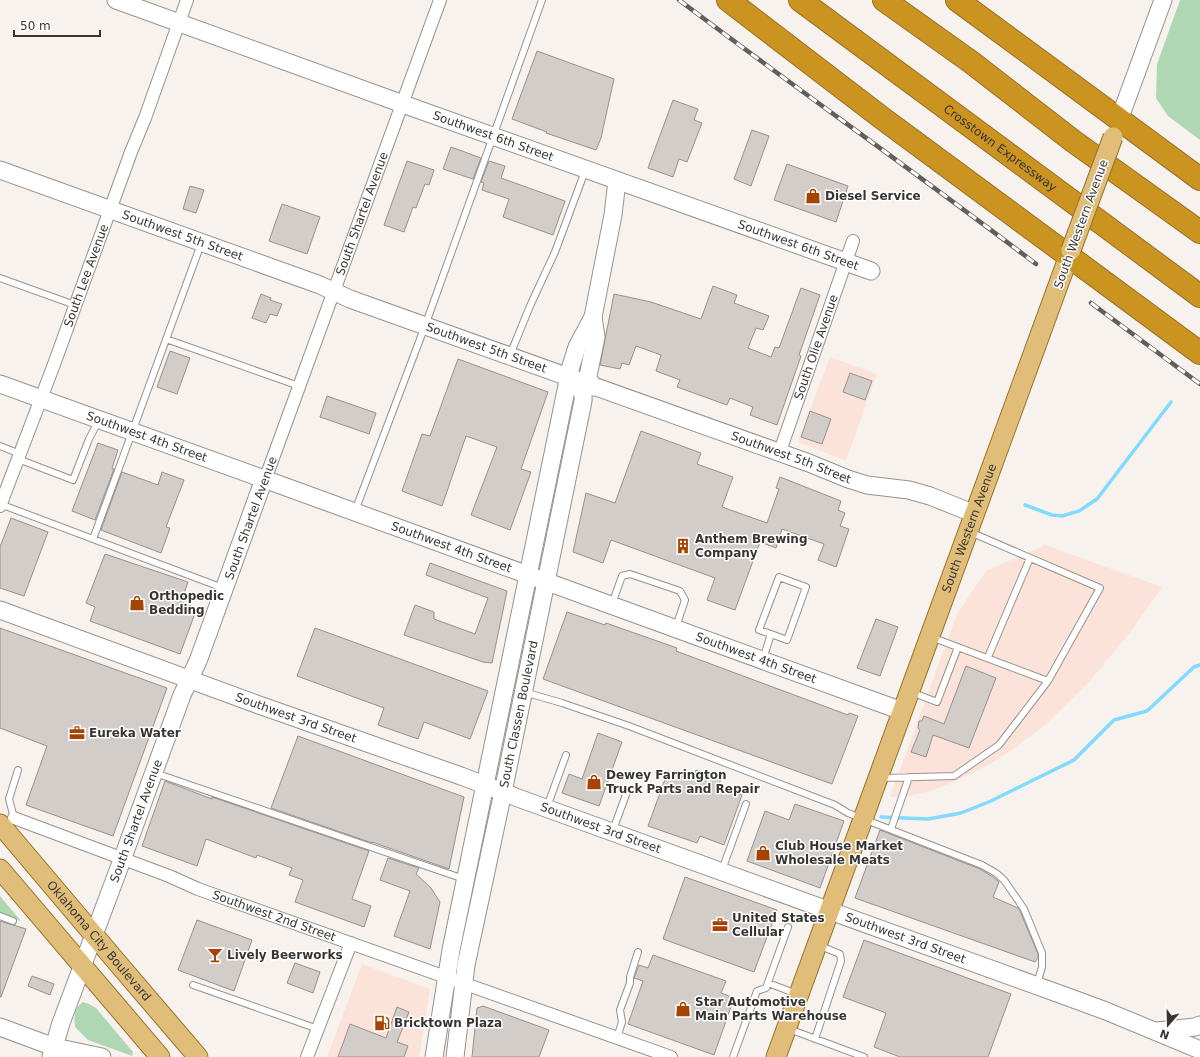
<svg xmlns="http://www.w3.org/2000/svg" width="1200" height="1057" viewBox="0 0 1200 1057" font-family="'DejaVu Sans',sans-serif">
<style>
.commercial{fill:#fce3d9}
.green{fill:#b0d7b4}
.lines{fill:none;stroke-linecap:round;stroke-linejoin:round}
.stream{stroke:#82dafd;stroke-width:3.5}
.building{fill:#d2cdc9;stroke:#96918e}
.lane-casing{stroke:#96928e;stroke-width:8}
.street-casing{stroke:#96928e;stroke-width:14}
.secondary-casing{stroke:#96928e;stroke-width:19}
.primary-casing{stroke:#977227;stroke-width:21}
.highway-casing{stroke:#977227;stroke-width:24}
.lane{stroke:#fff;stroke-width:6}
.street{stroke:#fff;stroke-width:12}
.secondary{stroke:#fff;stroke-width:17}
.primary{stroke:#e0be79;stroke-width:19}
.highway{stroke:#cb9320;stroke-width:22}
.rail-casing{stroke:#615f5c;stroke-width:4.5}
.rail{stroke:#fff;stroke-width:3;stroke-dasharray:9;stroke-linecap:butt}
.primary-bridge-casing{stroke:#977227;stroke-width:21;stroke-linecap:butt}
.primary-bridge{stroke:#e0be79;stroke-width:19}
.labels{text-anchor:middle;stroke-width:3;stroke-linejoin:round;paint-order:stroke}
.street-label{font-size:12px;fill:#373533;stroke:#fff}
.poi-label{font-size:12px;font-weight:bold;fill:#373533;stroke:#fff;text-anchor:start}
</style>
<rect width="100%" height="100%" fill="#f7f2ee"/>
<path class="commercial" d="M 830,357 L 877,374 L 846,461 L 798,442 Z
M 1045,545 L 1162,587 L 1126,638 L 1088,683 L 1045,725 L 1008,753 L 979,770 L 953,782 L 934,790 L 913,795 L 901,797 L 890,797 L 957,614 L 986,571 Z
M 362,964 L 430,989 L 419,1057 L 327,1057 Z"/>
<path class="green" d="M 1180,0 L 1200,0 L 1200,140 L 1168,116 L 1156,98 L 1157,64 Z
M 0,896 L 21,921 L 0,913 Z
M 83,1002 L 89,1004 L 96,1008 L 133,1052 L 132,1056 L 88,1040 L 75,1027 C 74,1017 74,1008 83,1002 Z"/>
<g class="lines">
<path class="stream" d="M 1025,505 L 1052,515 L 1062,516 L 1079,511 L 1097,499 L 1171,402
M 881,817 L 928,819 L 961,813 L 991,801 L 1074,760 L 1114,720 L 1147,711 L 1194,667 L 1200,665"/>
</g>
<path class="building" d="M 537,51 L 614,79 L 601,138 L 596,150 L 546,133 L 547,132 L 512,119 Z
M 673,100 L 698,109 L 694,120 L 702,123 L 687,162 L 679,159 L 673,177 L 648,168 Z
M 752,130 L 769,136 L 751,186 L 734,179 Z
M 451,147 L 481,158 L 473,179 L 443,169 Z
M 407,161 L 434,170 L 429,185 L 425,184 L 416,208 L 413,207 L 404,232 L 384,225 Z
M 489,161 L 505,166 L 501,178 L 565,201 L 553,235 L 503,217 L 509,199 L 482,190 L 484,183 L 481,182 Z
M 787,164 L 848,186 L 836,222 L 774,200 Z
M 190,186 L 204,190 L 196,213 L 183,209 Z
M 282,204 L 320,217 L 307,254 L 269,241 Z
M 713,286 L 737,295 L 734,303 L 769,316 L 763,330 L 756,328 L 748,348 L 771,357 L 775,347 L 779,348 L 801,288 L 820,295 L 799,355 L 801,356 L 777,425 L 750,415 L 753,407 L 730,398 L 727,405 L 677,387 L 680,380 L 656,371 L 661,355 L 636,346 L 629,365 L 622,363 L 620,369 L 600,365 L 614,294 L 651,302 L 701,319 Z
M 261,294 L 271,298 L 270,300 L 282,304 L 277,316 L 270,314 L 266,323 L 252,318 Z
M 170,351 L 190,358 L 177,394 L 157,387 Z
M 458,359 L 548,392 L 521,469 L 531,472 L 510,530 L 471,515 L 497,447 L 466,436 L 442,506 L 402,491 L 422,434 L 430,436 Z
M 850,373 L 872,381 L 865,400 L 843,392 Z
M 327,396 L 376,413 L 369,434 L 320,417 Z
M 810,411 L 831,419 L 822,444 L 801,437 Z
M 641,431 L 701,453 L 697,464 L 733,477 L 722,507 L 767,523 L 779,489 L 776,488 L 780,477 L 841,501 L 838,510 L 845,513 L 840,526 L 849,529 L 836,567 L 818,560 L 824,544 L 782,529 L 776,548 L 760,542 L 735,610 L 707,600 L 715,578 L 611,540 L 603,563 L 573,552 L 586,493 L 615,503 Z
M 98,443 L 118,450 L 112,468 L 114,469 L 95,520 L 72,511 Z
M 122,472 L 158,485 L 162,472 L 184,480 L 166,527 L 170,528 L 161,553 L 101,530 Z
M 11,518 L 48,532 L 24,596 L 0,588 L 0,547 Z
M 105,554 L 188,582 L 181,602 L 197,608 L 180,654 L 90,621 L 95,607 L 86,603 Z
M 430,563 L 507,591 L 492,663 L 483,662 L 404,635 L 415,605 L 434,612 L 434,619 L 475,634 L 488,598 L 426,575 Z
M 567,612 L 605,625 L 606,623 L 677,648 L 676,651 L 848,715 L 849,713 L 858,716 L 832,784 L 543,679 Z
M 876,619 L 898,627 L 880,676 L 857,668 Z
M 0,628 L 167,688 L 113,836 L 26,805 L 47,746 L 0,728 Z
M 315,628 L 488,691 L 470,739 L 424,722 L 418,739 L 378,725 L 384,708 L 297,676 Z
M 966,666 L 996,678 L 969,748 L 933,735 L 926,757 L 911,752 L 920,730 L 918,728 L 919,721 L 922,721 L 924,716 L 944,724 Z
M 598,733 L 622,742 L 599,806 L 562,793 L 569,774 L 582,779 Z
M 298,736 L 464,797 L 449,869 L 372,842 L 372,843 L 271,808 Z
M 696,770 L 721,779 L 718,787 L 742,795 L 724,845 L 700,836 L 697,843 L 648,826 L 668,771 L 692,780 Z
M 165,781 L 212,799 L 212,797 L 369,851 L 352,899 L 371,906 L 364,927 L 295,902 L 303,880 L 289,875 L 292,868 L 257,855 L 256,858 L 206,839 L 197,866 L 142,846 Z
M 795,804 L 844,821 L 820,888 L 747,861 L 765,811 L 789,820 Z
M 880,830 L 980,869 L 993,877 L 999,882 L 993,897 L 1018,908 L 1020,911 L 1038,954 L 1038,958 L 1035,962 L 855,898 Z
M 388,858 L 419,868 L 416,874 L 431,888 L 440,902 L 430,949 L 394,936 L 410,891 L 380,880 Z
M 685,877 L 777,910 L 754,972 L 663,939 Z
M 197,920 L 252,940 L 234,991 L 178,970 Z
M 0,921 L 26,929 L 1,997 L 0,997 Z
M 864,940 L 1011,994 L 988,1057 L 900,1057 L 874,1047 L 886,1013 L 843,997 Z
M 653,955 L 726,981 L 721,993 L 734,998 L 714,1055 L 628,1024 L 643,981 L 634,978 L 639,965 L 648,968 Z
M 295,963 L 320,972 L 313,993 L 287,983 Z
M 32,976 L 54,984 L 50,995 L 28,986 Z
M 483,1006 L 549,1030 L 539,1057 L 472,1057 L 477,1008 Z
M 397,1007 L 409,1012 L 397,1042 L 408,1046 L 404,1057 L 338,1057 L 350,1024 L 386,1038 Z"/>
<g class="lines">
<defs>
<path id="lane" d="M 0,278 L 75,305
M 166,339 L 299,386
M 510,355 L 530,306 L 555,252 L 585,171
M 0,446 L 20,454
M 18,459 L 73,480 L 89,439 L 99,420
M 0,504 L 223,588
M 355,511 L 425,326 L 542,0
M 93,539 L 201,244
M 612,604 L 622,576 L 630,574 L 680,591 L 685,600 L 676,627
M 931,637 L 1048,681 L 1100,588 L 970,532
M 988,657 L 1030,558
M 763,659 L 771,634 L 759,630 L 779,577 L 806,587 L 787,640 L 771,634
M 524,692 L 562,703 L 629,726 L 835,805 L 848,813 L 982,865 L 996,873 L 1004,880 L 1024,909 L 1042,953 L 1042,967 L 1037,984
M 911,692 L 937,702 L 958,647
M 155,773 L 464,879
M 881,778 L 954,776 L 999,745 L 1048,681
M 547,807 L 566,755
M 14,818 L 9,799 L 18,770
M 891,829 L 909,777
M 613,830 L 627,792
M 722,870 L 746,804
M 0,916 L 13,921
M 768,983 L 797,994
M 193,985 L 318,1029
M 789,1029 L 864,1057
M 617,1038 L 622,1022 L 620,1010 L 630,983 L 630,977 L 638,952
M 815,1039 L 841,961 L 840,954 L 818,945
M 733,1057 L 757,991 L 766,988 L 788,927"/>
<g id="street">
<path id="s1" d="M 779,454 L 853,241"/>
<path id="s2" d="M 264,479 L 269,469 L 440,0"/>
<path id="s3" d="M 0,506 L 53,367 L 131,152 L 145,118 L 187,0"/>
<path id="s4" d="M 14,818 L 169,876 L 198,889 L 671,1057"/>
<path d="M 307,1057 L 351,943"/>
</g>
<g id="secondary">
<path id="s5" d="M 116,0 L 414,108 L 871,271"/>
<path d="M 1119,120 L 1163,0"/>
<path id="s6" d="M 0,170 L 320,285 L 350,299 L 809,463 L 848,479 L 867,485 L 909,490 L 930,496 L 975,514"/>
<path id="s7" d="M 0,384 L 264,479 L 902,711"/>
<path d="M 593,387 L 589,380 L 588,376 L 596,337 L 593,317 L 613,215 L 617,181"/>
<path id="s8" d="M 0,610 L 259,705 L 461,776 L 518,798 L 1057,993 L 1106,1011 L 1200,1050"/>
<path d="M 0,1027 L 54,1047 L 74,1057"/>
<path d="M 1157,1031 L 1195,1027 L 1200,1025"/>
<path d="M 64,1049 L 102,1057"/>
<path id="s9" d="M 51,1057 L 61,1023 L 122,860 L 182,695 L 198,661 L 264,479"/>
<path d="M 434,1057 L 451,950 L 571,366 L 577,347 L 593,317"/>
<path id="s10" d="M 455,1057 L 466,965 L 503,792 L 583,401 C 584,390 579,386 570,379"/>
</g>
<g id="primary">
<path id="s11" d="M 0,824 L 121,967 L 198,1057"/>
<path d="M 0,869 L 160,1057"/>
<path id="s12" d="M 776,1057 L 1071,250"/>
</g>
<g id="highway">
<path d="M 728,0 L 882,118 L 1200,353"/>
<path id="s13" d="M 800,0 L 1200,296"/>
<path d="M 884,0 L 971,62 L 1073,141 L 1200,232"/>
<path d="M 957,0 L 1200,179"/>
</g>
</defs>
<use href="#lane" class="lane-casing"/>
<use href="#street" class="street-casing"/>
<use href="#secondary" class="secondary-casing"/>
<use href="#primary" class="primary-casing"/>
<use href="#highway" class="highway-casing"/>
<use href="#lane" class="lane"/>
<use href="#street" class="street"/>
<use href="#secondary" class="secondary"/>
<use href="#primary" class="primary"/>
<use href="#highway" class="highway"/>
<defs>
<path id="rail" d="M 679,0 C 797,89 918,174 1036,264
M 1091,303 L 1200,384"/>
</defs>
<use href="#rail" class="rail-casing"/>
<use href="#rail" class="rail"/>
<defs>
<path id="primary-bridge" d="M 1071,250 L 1113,137"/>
</defs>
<use href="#primary-bridge" class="primary-bridge-casing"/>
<use href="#primary-bridge" class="primary-bridge"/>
</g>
<defs>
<symbol id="shop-bare" viewBox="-9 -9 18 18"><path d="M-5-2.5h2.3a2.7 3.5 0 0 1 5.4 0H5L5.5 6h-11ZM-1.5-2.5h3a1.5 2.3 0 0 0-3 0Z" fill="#a54400" stroke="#fff" stroke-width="2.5" paint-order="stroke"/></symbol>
<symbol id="building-bare" viewBox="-9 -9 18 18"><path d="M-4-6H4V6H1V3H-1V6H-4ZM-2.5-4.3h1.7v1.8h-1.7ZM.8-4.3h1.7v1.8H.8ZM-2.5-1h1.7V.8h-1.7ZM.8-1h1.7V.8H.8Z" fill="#a54400" stroke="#fff" stroke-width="2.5" paint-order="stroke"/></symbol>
<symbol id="office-bare" viewBox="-9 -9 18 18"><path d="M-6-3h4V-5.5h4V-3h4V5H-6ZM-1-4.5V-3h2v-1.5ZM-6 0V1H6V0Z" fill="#a54400" stroke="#fff" stroke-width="2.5" paint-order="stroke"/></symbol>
<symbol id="bar-bare" viewBox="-9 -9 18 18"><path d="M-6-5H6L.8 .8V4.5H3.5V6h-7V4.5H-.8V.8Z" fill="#a54400" stroke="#fff" stroke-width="2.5" paint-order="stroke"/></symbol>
<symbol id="fuel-bare" viewBox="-9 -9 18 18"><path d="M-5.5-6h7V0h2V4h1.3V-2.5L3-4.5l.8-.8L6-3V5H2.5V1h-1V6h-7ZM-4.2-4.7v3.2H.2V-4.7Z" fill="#a54400" stroke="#fff" stroke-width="2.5" paint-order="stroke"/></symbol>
</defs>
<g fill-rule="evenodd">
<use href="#shop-bare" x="802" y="185" width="22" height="22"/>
<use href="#building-bare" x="672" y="535" width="22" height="22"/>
<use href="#shop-bare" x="126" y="592" width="22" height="22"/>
<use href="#office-bare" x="66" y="722" width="22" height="22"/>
<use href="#shop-bare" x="583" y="771" width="22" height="22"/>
<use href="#shop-bare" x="752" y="842" width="22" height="22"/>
<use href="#office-bare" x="709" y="914" width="22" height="22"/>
<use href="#bar-bare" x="204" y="944" width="22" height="22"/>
<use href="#shop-bare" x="672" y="998" width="22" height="22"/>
<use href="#fuel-bare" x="371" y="1012" width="22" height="22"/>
</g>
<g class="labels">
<g class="street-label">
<text dy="4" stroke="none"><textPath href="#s5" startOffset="401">Southwest 6th Street</textPath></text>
<text dy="4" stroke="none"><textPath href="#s13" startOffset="249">Crosstown Expressway</textPath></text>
<text dy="4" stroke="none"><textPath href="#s2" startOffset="283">South Shartel Avenue</textPath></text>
<text transform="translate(1081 224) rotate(-70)" y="4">South Western Avenue</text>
<text dy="4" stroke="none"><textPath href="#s6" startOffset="194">Southwest 5th Street</textPath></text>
<text dy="4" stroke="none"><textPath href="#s5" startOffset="725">Southwest 6th Street</textPath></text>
<text dy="4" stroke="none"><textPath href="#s3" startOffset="246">South Lee Avenue</textPath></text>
<text dy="4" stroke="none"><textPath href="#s1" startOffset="113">South Olie Avenue</textPath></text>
<text dy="4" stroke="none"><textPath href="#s6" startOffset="518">Southwest 5th Street</textPath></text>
<text dy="4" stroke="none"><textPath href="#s7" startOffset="156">Southwest 4th Street</textPath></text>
<text dy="4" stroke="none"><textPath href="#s6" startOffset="842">Southwest 5th Street</textPath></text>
<text transform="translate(251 518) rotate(-70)" y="4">South Shartel Avenue</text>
<text dy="4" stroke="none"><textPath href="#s12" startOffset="563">South Western Avenue</textPath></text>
<text dy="4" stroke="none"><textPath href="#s7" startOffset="480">Southwest 4th Street</textPath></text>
<text dy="4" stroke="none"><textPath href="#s7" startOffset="804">Southwest 4th Street</textPath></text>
<text dy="4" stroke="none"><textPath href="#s10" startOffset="349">South Classen Boulevard</textPath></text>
<text dy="4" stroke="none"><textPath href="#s8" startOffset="315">Southwest 3rd Street</textPath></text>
<text dy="4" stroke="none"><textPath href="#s9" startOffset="251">South Shartel Avenue</textPath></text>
<text dy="4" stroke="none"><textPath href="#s8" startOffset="639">Southwest 3rd Street</textPath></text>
<text dy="4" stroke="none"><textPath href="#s4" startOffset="278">Southwest 2nd Street</textPath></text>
<text dy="4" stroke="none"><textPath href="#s8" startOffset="963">Southwest 3rd Street</textPath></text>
<text dy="4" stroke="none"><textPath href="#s11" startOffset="153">Oklahoma City Boulevard</textPath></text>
</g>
<g class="poi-label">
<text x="825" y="200">Diesel Service</text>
<text x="695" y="543">Anthem Brewing<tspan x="695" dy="14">Company</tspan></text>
<text x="149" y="600">Orthopedic<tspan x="149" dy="14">Bedding</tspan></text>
<text x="89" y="737">Eureka Water</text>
<text x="606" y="779">Dewey Farrington<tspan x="606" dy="14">Truck Parts and Repair</tspan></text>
<text x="775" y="850">Club House Market<tspan x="775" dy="14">Wholesale Meats</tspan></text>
<text x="732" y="922">United States<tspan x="732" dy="14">Cellular</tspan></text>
<text x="227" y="959">Lively Beerworks</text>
<text x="695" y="1006">Star Automotive<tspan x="695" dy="14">Main Parts Warehouse</tspan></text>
<text x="394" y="1027">Bricktown Plaza</text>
</g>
</g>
<g transform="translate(1168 1025) rotate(200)" stroke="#ffffff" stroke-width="3" paint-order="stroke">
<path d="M0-3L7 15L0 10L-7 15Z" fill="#373533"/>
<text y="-6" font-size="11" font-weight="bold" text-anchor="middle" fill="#373533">N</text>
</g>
<path d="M14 30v6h86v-6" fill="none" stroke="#373533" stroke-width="2"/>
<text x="20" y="30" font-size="12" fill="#373533" stroke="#ffffff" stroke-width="3" paint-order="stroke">50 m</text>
</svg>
